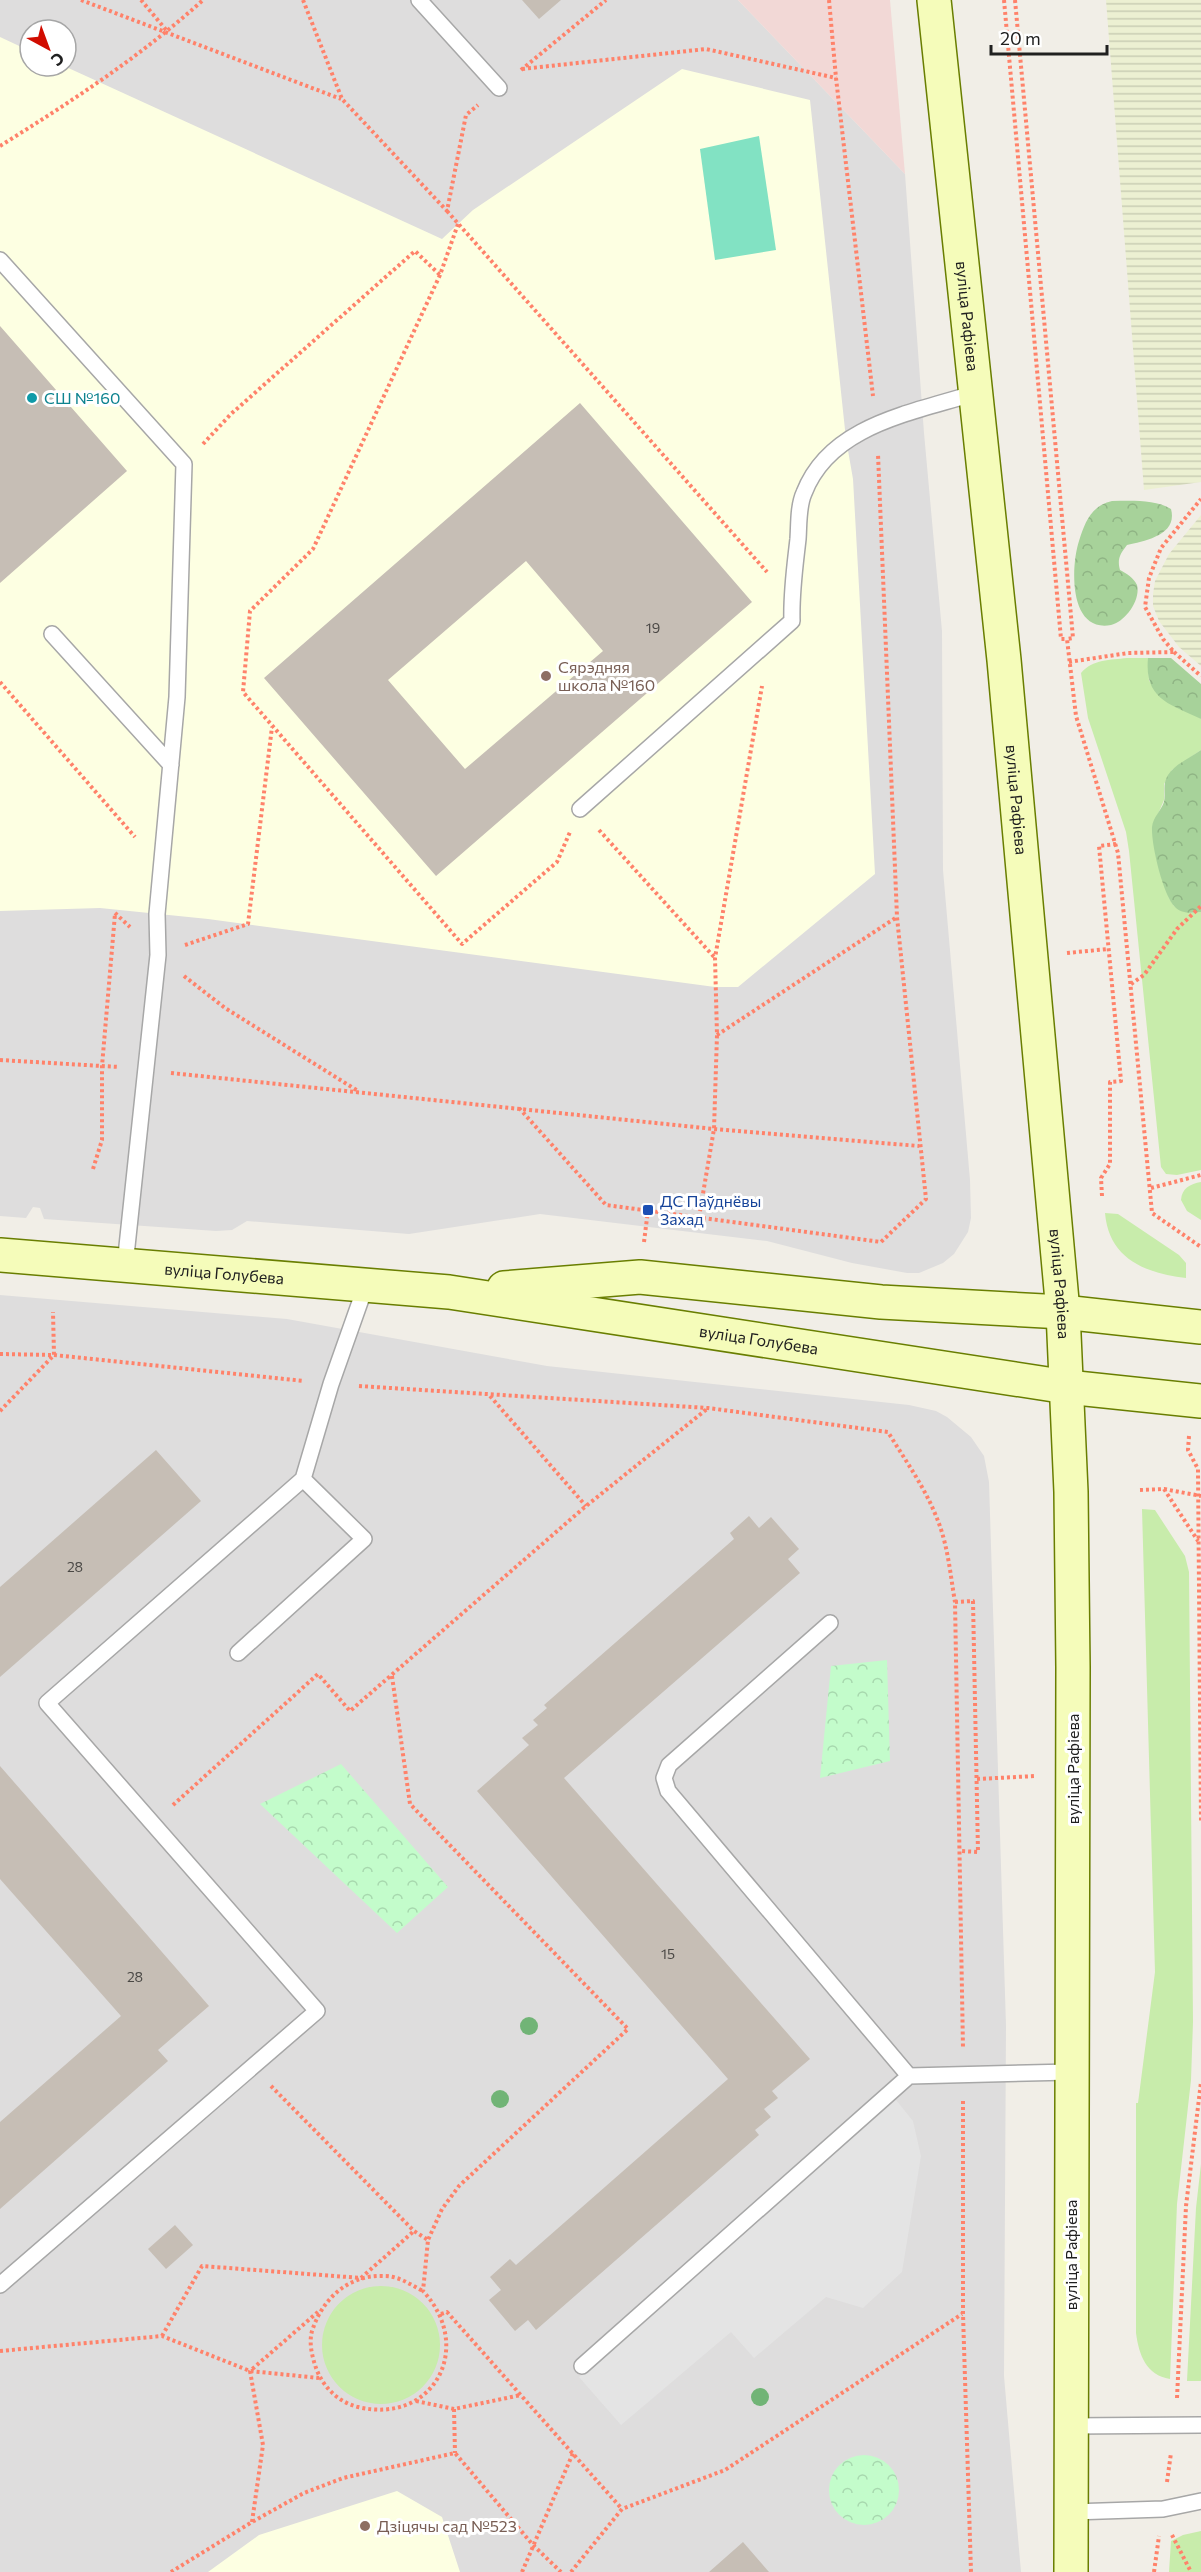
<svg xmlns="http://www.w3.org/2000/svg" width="1201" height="2572" viewBox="0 0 1201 2572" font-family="Commissioner,sans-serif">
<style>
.residential{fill:#dedddd;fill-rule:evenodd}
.commercial{fill:#f2d8d6}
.education{fill:#fdffe2}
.farmland{fill:url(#farmland-rules)}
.grass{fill:#c8ecab}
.forest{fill:url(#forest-crowns)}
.park{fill:url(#park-crowns)}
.pitch{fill:#82e2c3}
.parking{fill:#e4e4e4}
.building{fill:#c6beb5;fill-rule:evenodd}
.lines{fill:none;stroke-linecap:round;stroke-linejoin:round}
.lane-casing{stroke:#a7a7a7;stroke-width:18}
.secondary-casing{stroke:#697e01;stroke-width:36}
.path{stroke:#ff826a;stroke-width:4;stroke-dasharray:3 3;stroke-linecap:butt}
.lane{stroke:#fff;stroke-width:15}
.secondary{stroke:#f5fcba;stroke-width:33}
.tree{fill:#71b476}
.culture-dot{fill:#0f9aa8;stroke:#fff;stroke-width:2}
.education-dot{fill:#8d6e63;stroke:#fff;stroke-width:2}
.transit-dot{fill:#1a4fb4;stroke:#fff;stroke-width:2}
.labels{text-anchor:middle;stroke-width:6;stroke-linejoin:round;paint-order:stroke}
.number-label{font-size:14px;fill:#4a4845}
.street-label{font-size:16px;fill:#202020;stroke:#fff}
.culture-label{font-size:16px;fill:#0d838f;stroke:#fff;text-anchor:start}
.education-label{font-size:16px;fill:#785e54;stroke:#fff;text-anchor:start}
.transit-label{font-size:16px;fill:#164399;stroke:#fff;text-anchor:start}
</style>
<defs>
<pattern id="farmland-rules" width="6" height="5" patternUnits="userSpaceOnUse" patternTransform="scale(1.5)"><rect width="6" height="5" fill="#ecf0d2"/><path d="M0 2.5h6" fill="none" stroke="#caceb4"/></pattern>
<pattern id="forest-crowns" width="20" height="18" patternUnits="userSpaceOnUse" patternTransform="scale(1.5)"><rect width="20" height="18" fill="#a7d29a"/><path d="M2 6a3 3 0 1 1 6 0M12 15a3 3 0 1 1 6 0" fill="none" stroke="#8fb484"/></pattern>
<pattern id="park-crowns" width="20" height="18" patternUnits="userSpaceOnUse" patternTransform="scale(1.5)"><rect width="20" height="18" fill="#c3fccb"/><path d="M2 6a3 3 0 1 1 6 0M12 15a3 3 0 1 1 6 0" fill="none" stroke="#a7d8ae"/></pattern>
</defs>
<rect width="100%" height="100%" fill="#f1eee7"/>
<path class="residential" d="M 0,0 L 738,0 L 905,174 L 924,433 L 942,631 L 943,870 L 970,1180 L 971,1218 L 968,1232 L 954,1254 L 943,1263 L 919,1273 L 907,1273 L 852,1263 L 767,1241 L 540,1214 L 409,1234 L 247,1221 L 232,1230 L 216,1231 L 44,1219 L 40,1208 L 33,1207 L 26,1218 L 0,1216 ZM 30,30 L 66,30 L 66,66 L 30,66 Z
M 0,1295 L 287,1319 L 547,1366 L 909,1405 L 936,1411 L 947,1417 L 971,1437 L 984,1456 L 989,1482 L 1006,2026 L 1004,2376 L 1021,2572 L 0,2572 Z"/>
<path class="commercial" d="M 738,0 L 890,0 L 905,174 Z"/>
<path class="education" d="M 0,37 L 30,51 L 30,66 L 64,66 L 442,239 L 473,210 L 682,69 L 810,100 L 846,439 L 853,479 L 875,874 L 738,987 L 715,987 L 208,919 L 100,908 L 0,911 Z
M 397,2491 L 442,2517 L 460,2572 L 208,2572 L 259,2535 Z"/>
<path class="farmland" d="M 1106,0 L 1201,0 L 1201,482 L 1144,490 Z
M 1201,515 L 1201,666 L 1179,647 L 1159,621 L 1153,606 L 1153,594 L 1155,581 L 1169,554 Z"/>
<path class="grass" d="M 1127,658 L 1148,658 L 1149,681 L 1201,719 L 1201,750 L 1172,770 L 1164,784 L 1164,800 L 1152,828 L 1156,856 L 1169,898 L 1174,906 L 1191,913 L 1201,912 L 1201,1170 L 1177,1175 L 1166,1174 L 1161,1167 L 1129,851 L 1126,832 L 1088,718 L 1081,673 C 1093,659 1110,660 1127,658 Z
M 1201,1182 L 1201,1220 L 1187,1211 L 1181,1200 C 1182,1188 1190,1184 1201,1182 Z
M 1105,1213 L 1118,1214 L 1179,1255 L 1186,1263 L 1186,1278 C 1145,1273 1109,1259 1105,1213 Z
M 1142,1509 L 1155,1510 L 1185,1556 L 1189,1572 L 1193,2022 L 1191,2080 L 1177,2204 L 1170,2379 C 1146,2375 1139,2355 1136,2333 L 1136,2103 L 1138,2103 L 1155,1972 Z
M 1201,2164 L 1201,2381 L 1187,2381 L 1196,2208 Z
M322 2345a59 59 0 1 1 118 0a59 59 0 1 1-118 0Z
M 1201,2531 L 1201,2572 L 1169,2572 L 1171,2541 L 1183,2535 Z"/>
<path class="forest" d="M 1112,501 C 1131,501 1154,499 1171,509 C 1178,535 1145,541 1127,545 C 1120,554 1117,559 1120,570 C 1126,573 1134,578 1137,585 C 1141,600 1125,622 1111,625 C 1068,633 1071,565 1079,541 C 1085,522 1091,506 1112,501 Z
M 1148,658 L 1171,658 L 1201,684 L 1201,719 C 1171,704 1144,700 1148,658 Z
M 1201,750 L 1201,912 C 1192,913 1181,914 1175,907 C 1163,895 1151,844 1152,827 C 1153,817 1161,811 1164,802 C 1166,793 1162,784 1168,775 C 1175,764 1190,758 1201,750 Z"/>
<path class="park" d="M 887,1660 L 890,1761 L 820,1778 L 831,1666 Z
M 341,1764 L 448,1887 L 397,1933 L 260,1804 Z
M829 2490a35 35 0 1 1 70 0a35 35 0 1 1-70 0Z"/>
<path class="pitch" d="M 759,136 L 776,250 L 715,260 L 700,149 Z"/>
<path class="parking" d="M 896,2100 L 913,2121 L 921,2156 L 902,2272 L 863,2308 L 826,2297 L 754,2358 L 731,2332 L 621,2425 L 579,2377 Z"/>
<path class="building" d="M 522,0 L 561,0 L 539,19 Z
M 0,326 L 127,471 L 0,583 Z
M 580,403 L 752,602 L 436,876 L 264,678 ZM 526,561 L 603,651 L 465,769 L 388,680 Z
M 156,1450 L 201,1501 L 0,1677 L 0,1587 Z
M 749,1516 L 759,1528 L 771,1517 L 799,1549 L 788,1559 L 800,1573 L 564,1778 L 810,2059 L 772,2091 L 778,2098 L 764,2109 L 771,2117 L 755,2130 L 759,2135 L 536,2330 L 528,2320 L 515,2331 L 489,2300 L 501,2290 L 490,2277 L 510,2259 L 516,2265 L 728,2079 L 477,1791 L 529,1745 L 522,1738 L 538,1725 L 533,1720 L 547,1708 L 544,1705 L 734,1539 L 730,1533 Z
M 0,1766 L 209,2006 L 158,2050 L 168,2061 L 0,2209 L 0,2122 L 121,2016 L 0,1879 Z
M 175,2225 L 193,2245 L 166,2269 L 148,2249 Z
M 743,2542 L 769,2572 L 709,2572 Z"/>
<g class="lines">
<defs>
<path id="lane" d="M 419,0 L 499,88
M 0,260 L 184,464 L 177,697 L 157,914 L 158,955 L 125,1265
M 52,634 L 171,765
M 580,809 L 792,621 C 791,593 795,566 798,539 C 799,525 798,506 804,493 C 830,425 912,413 975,393
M 238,1653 L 364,1539 L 303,1479
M 909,2076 L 1071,2072
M 0,2285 L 317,2011 L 47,1703 L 303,1479 L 331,1384 L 366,1285
M 582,2366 L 909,2076 L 668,1791 L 664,1778 L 669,1765 L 830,1623
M 1071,2426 L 1201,2425
M 1072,2512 L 1163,2509 L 1201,2501"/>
<g id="secondary">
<path id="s1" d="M 934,0 L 1004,660 L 1063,1312 L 1071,1492 L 1073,1667 L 1071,2572"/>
<path id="s2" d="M 0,1255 L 449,1292 L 1067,1387 L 1201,1401"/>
<path d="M 504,1288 L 640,1277 L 881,1302 L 1063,1312 L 1201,1327"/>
</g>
</defs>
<use href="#lane" class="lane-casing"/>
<use href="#secondary" class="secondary-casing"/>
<path class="path" d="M 81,0 L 341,99
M 141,0 L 167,31
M 303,0 L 342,99 L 447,211 L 466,115 L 478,105
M 829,0 L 836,78 L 873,396
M 1004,0 L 1061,639 L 1067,639
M 1015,0 L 1073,638 L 1067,639 L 1076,716 L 1118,853 L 1152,1213 L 1201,1247
M 522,69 L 706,49 L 836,78
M 521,70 L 606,0
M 0,146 C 72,101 140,57 203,0
M 447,211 L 767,572
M 458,224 L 440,275 L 313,549 L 250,611 L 243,692 L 462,944 L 557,862 L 570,832
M 203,444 L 231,414 L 415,251 L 440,275
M 1174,652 L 1201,676
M 1069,662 L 1128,653 L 1174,652 L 1163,639 L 1145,607 L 1149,578 L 1161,548 L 1201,499
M 0,682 L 135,837
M 599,830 L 715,958
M 115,913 L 130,927
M 185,945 L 248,924 L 272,727
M 1067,953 L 1108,949
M 184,976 L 225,1008 L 358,1091
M 1131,984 L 1144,975 L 1177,929 L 1201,906
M 717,1035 L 897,917
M 0,1060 L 119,1067
M 171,1073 L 714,1129 L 919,1146
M 519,1108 L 606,1205 L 881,1242 L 926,1199 L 897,917 L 878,454
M 93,1169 L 102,1140 L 102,1066 L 115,914
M 1151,1188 L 1201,1175
M 1102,1196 L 1101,1178 L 1110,1164 L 1110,1082 L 1121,1081 L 1099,846 L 1116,844
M 699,1217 L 714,1129 L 717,1035 L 715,958 L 762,686
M 644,1242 L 648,1210
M 0,1354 L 54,1355 L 304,1381
M 359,1386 L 708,1408 L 888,1432 C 905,1460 924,1486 936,1516 C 948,1544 950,1573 955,1602 L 963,2048
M 490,1396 L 586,1506
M 0,1411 L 54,1355 L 53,1312
M 1189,1436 L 1188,1450 L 1198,1469 L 1201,1822
M 1164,1489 L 1198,1541
M 1140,1490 L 1164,1489 L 1201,1496
M 955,1602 L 973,1601 L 978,1852 L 960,1851
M 392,1676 L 410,1804 L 628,2029 L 459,2186 L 442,2209 L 428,2240
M 977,1779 L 1036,1776
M 173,1805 L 318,1674 L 350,1711 L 586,1506 L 707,1409
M 271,2086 L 414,2231 L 428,2240 L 423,2291 C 475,2347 434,2425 358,2407 C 338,2402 323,2387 316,2368 C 312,2356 308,2341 313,2328 C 324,2297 350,2274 385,2276 C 399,2276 411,2285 423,2291
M 963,2101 L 963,2314 L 971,2572
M 441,2314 L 447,2312 L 622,2509
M 162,2336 L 202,2266 L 361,2278 L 414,2231
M 0,2351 L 162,2336 L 250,2371 L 319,2378
M 1177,2398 L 1186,2206 L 1201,2082
M 416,2401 L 454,2409 L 521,2395
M 454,2409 L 455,2453
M 1167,2482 L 1171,2453
M 252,2522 L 263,2445 L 250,2371 L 319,2311
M 1172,2535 L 1191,2572
M 171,2572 L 252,2522 L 304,2493 L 343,2478 L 455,2453 L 533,2545 L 561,2572
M 522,2572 L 573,2453
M 571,2572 L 622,2509 L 725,2470 L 962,2314
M 1154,2572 L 1159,2536"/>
<use href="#lane" class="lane"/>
<use href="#secondary" class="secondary"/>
</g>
<g class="tree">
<circle cx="529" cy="2026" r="9"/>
<circle cx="500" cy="2099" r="9"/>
<circle cx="760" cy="2397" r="9"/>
</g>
<circle class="culture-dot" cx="32" cy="398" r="6"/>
<g class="education-dot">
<circle cx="546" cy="676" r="6"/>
<circle cx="365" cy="2526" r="6"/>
</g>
<rect class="transit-dot" x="642" y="1204" width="12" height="12" rx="3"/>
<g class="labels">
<g class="number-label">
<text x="653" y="633">19</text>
<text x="75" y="1572">28</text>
<text x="668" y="1959">15</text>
<text x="135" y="1982">28</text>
</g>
<g class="street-label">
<text dy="6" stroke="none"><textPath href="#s1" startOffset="318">вуліца Рафіева</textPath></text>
<text dy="6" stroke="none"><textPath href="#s1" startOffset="804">вуліца Рафіева</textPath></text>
<text dy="6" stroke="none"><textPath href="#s2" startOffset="225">вуліца Голубева</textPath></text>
<text dy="6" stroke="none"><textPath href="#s1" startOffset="1290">вуліца Рафіева</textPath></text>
<text dy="6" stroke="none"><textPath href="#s2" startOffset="764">вуліца Голубева</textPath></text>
<text transform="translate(1073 1769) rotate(-90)" y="6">вуліца Рафіева</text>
<text transform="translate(1071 2255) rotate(-90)" y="6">вуліца Рафіева</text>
</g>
<g class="culture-label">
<text x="44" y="404">СШ №160</text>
</g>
<g class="education-label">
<text x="558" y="673">Сярэдняя<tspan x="558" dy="18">школа №160</tspan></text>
<text x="377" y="2532">Дзіцячы сад №523</text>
</g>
<g class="transit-label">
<text x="660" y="1207">ДС Паўднёвы<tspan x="660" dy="18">Захад</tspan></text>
</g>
</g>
<g transform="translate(48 48) rotate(139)"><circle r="28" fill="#ffffff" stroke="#a6a6a6" stroke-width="1.5"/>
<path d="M0-4.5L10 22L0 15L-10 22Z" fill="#d10c00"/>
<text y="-9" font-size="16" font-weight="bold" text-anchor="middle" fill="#202020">С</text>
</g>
<path d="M991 45v9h116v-9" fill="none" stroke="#202020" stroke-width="3"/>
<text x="1000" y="45" font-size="18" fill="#202020" stroke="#ffffff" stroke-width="4.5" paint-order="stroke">20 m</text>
</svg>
